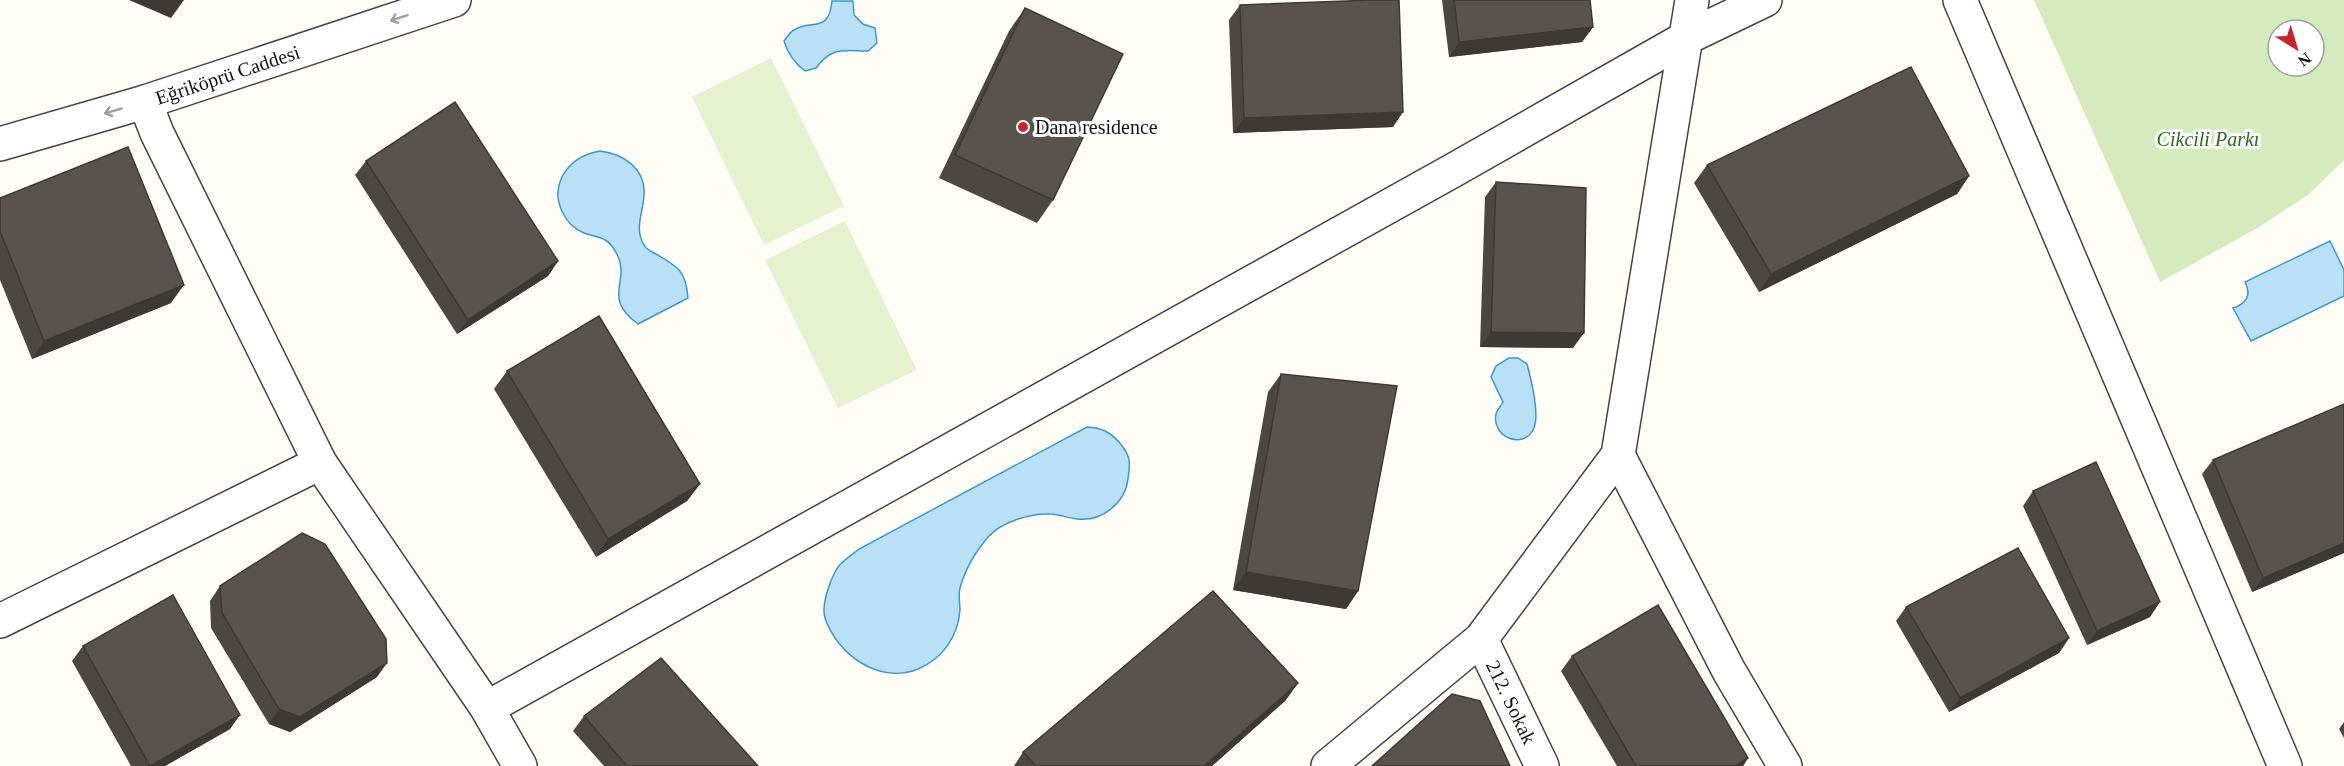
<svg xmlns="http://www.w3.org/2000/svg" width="2344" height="766" viewBox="0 0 2344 766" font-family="'Times New Roman',serif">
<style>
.green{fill:#d5ebbd;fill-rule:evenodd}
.pitch{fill:#e6f2cf}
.water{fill:#b9e0f7;stroke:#3f96cf;stroke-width:1.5}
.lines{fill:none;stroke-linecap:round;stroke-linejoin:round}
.minor-casing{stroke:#444;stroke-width:36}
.minor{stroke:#fff;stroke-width:33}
.wall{fill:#4d4742}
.shaded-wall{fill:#3f3936}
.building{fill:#5a524d;stroke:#3f3936;stroke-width:1.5}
.oneway{stroke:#a0a0a0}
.poi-dot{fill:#c4262e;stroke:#fff;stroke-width:2}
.labels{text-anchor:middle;stroke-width:6;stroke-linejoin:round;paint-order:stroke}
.street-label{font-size:20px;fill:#111;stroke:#fff}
.poi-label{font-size:20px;fill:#111;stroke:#fff;text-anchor:start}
.park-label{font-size:20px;font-style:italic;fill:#2f6b1f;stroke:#fff}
</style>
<rect width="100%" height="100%" fill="#fffdf5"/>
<path class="green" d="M 2034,0 L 2344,0 L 2344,160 L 2308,195 L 2259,227 L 2160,282 ZM 2278,30 L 2314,30 L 2314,66 L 2278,66 Z"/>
<path class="pitch" d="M 771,58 L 844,206 L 764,245 L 692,97 Z
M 845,221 L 917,370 L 838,408 L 765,260 Z"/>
<path class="water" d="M 832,1 L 853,1 L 854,15 L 863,24 L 875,28 L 877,43 L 868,51 C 844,51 832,46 816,68 L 805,71 C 794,63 788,54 784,41 C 787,37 790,32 794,30 C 811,19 829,34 832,1 Z
M 600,151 C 624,154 646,169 644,195 C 643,214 634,228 644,245 C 646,249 650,251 654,253 C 677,266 686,270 688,298 L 638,324 C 601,297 631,282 617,254 C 614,249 611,243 605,240 C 599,236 591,236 584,233 C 564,225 552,199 561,179 C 569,162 582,154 600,151 Z
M 2330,241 L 2344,270 L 2344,296 L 2251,341 L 2233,308 C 2246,304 2252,295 2245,282 Z
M 1509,358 L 1518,358 L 1527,364 C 1531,379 1540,413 1534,428 C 1524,451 1491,437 1496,414 C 1497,410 1501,406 1503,402 L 1491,377 L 1496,366 Z
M 1087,427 C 1101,428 1109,431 1119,442 C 1130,455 1131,461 1128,479 C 1125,503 1102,522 1077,519 C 1068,518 1059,514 1050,514 C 1031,513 1001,522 988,537 C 975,553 966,567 960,588 C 958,595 960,603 960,610 C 958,637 942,659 918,669 C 879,685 837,654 825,618 C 821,605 830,581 836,570 C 840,562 852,555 859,549 Z"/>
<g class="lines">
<defs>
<g id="minor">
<path d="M 1960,0 L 2285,766"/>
<path d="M 145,102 L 157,133 L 320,463 L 487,708 L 520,766"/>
<path id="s1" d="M 0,144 L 145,102 L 454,0"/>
<path d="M 1618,455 L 1729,671 L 1785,766"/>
<path d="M 0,621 L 320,463"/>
<path id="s2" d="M 1481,639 L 1542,766"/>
<path d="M 487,708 L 1452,171 L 1686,38 L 1765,0"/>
<path d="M 1328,766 L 1481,639 L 1618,455 L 1692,0"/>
</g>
</defs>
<use href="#minor" class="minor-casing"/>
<use href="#minor" class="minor"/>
</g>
<path class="wall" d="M 1442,0 L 1590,0 L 1593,27 L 1582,42 L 1449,57 Z
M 1240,5 L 1393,127 L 1233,133 L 1229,20 Z
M 1025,8 L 1053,200 L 1037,223 L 939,178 L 1009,31 Z
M 366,161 L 558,261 L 548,276 L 457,334 L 355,175 Z
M 1707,165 L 1969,176 L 1957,194 L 1759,292 L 1694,183 Z
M 1496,182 L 1573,348 L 1480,347 L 1485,197 Z
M 0,198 L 171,303 L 32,359 L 0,280 Z
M 507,371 L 700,484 L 687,501 L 596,557 L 494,389 Z
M 1281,374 L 1358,591 L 1346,609 L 1233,590 L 1268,392 Z
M 2344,404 L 2344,553 L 2252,592 L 2202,474 L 2213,460 Z
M 2033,491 L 2150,617 L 2087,645 L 2023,506 Z
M 220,586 L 377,677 L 290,732 L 269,724 L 211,628 L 210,601 Z
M 1906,607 L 2069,638 L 2059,653 L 1949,712 L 1896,621 Z
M 83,646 L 230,729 L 165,766 L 131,766 L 72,661 Z
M 1572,656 L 1748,758 L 1743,766 L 1617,766 L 1561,671 Z
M 1298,683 L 1285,701 L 1212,766 L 1014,766 L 1023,752 Z
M 584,716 L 758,766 L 604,766 L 573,731 Z
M 2344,722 L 2344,738 L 2339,729 Z"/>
<path class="shaded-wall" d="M 129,0 L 184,0 L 171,18 Z
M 1593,27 L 1582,42 L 1449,57 L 1459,42 Z
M 1403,112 L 1393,127 L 1233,133 L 1244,118 Z
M 1969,176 L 1957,194 L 1759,292 L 1771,274 Z
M 558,261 L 548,276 L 457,334 L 468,320 Z
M 184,285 L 171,303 L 32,359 L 44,341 Z
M 1491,332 L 1584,333 L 1573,348 L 1480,347 Z
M 700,484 L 687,501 L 596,557 L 608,539 Z
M 2344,543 L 2344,553 L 2252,592 L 2263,578 Z
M 1246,572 L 1358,591 L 1346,609 L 1233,590 Z
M 2160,602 L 2150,617 L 2087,645 L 2097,631 Z
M 2069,638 L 2059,653 L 1949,712 L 1960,698 Z
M 387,663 L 377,677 L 290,732 L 269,724 L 279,709 Z
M 1298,683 L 1285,701 L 1212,766 L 1204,766 Z
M 240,715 L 230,729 L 165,766 L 149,766 Z
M 1748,758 L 1743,766 L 1735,766 Z"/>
<path class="building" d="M 1373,0 L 1399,0 L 1403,112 L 1244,118 L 1240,5 Z
M 1454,0 L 1590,0 L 1593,27 L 1459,42 Z
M 1025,8 L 1123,54 L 1053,200 L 955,155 Z
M 1911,67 L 1969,176 L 1771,274 L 1707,165 Z
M 455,102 L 558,261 L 468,320 L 366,161 Z
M 128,147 L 184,285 L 44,341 L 0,231 L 0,198 Z
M 1496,182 L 1586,188 L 1584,333 L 1491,332 Z
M 599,316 L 700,484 L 608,539 L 507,371 Z
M 1281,374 L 1397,386 L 1358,591 L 1246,572 Z
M 2344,404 L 2344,543 L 2263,578 L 2213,460 Z
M 2096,462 L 2160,602 L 2097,631 L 2033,491 Z
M 302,533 L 325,544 L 386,639 L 387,663 L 300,717 L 279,709 L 222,613 L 220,586 Z
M 2018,548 L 2069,638 L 1960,698 L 1906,607 Z
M 1213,591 L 1298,683 L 1204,766 L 1036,766 L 1023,752 Z
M 173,595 L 240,715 L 150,766 L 83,646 Z
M 1658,605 L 1748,758 L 1735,766 L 1636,766 L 1572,656 Z
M 661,658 L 758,766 L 627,766 L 584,716 Z
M 1452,694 L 1480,701 L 1510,766 L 1372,766 Z"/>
<defs><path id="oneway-shaft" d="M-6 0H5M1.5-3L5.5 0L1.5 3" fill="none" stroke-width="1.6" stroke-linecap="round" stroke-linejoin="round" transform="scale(1.5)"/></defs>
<g class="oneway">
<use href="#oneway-shaft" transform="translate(399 18) rotate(162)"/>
<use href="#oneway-shaft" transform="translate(113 111) rotate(164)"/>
</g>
<circle class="poi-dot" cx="1023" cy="127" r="6"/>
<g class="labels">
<g class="street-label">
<text dy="7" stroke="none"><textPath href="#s1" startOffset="238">Eğriköprü Caddesi</textPath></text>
<text dy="7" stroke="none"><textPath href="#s2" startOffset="70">212. Sokak</textPath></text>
</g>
<g class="poi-label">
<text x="1035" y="134">Dana residence</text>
</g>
<g class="park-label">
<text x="2208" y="146">Cikcili Parkı</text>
</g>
</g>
<g transform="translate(2296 48) rotate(143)"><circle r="28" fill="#ffffff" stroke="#a0a0a0" stroke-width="1.5"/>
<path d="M0-4.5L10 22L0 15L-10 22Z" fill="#c4262e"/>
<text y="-9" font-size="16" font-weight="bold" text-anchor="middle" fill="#111111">N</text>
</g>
</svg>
